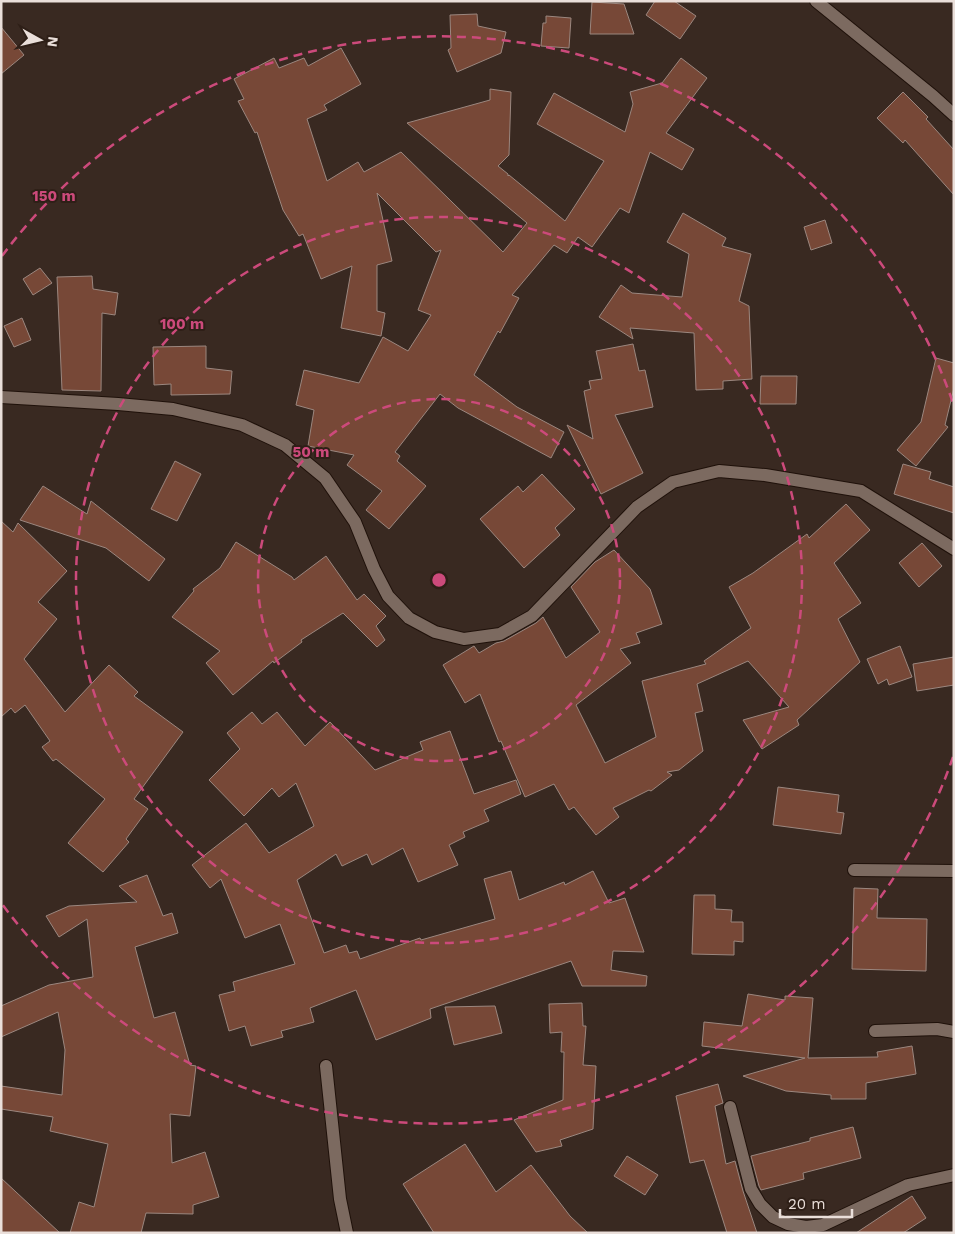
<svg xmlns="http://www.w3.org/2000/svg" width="955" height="1234" viewBox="0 0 955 1234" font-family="'Work Sans',sans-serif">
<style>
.building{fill:#774837;stroke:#9b877f}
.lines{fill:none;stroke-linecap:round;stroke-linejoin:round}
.minor-casing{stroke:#1f110a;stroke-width:14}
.minor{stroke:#7c6a60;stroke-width:12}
.ring{fill:none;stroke:#cc4a7b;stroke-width:2.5;stroke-dasharray:9 6}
.centre{fill:#cc4a7b;stroke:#2e1f17;stroke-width:2.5}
.ring-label{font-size:15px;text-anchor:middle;font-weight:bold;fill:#cc4a7b;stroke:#2e1f17;stroke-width:4;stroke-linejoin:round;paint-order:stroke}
</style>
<rect width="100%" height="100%" fill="#392921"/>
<path class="building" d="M 655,1 L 674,1 L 696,16 L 680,39 L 646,15 Z
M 592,2 L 624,4 L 634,34 L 590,34 Z
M 477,14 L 478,26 L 506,32 L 501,53 L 457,72 L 448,50 L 451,48 L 450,15 Z
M 546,16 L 571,18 L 569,48 L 541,46 L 543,23 L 546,23 Z
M 1,27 L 24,55 L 1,74 Z
M 341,48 L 361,84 L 324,105 L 327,110 L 307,119 L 327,181 L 358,162 L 364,172 L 401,152 L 503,252 L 527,223 L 407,123 L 490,100 L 490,89 L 511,92 L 509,155 L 498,166 L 508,174 L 508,176 L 509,175 L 565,221 L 604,161 L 537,124 L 554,93 L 625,132 L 633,104 L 630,92 L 662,83 L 681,58 L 707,78 L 666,133 L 694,149 L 682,170 L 650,152 L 629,213 L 620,208 L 592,247 L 578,237 L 567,253 L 554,245 L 512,295 L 519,298 L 500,333 L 498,331 L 474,375 L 517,407 L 564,432 L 551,458 L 458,408 L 440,394 L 395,452 L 400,456 L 397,461 L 426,486 L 389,529 L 366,510 L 382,491 L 347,465 L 354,455 L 308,446 L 314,410 L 296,405 L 304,370 L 359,383 L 383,337 L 408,351 L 431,315 L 418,310 L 441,250 L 436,252 L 377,193 L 392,261 L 377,265 L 377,311 L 385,313 L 381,336 L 341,328 L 352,266 L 321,279 L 303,234 L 299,236 L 283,210 L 257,132 L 255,133 L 238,101 L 244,99 L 234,79 L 274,58 L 279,68 L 304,58 L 308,66 Z
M 903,92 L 928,117 L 926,119 L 954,150 L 954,195 L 905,140 L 903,143 L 877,118 Z
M 683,213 L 726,238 L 722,246 L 751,254 L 739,301 L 749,306 L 752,379 L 723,381 L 723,389 L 696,390 L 694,333 L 630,328 L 633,339 L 599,317 L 621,285 L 632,293 L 682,297 L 689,254 L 667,242 Z
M 825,220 L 832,243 L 811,250 L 804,227 Z
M 40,268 L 52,283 L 33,295 L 23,279 Z
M 92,276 L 93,289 L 118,293 L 115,315 L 102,313 L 101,391 L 62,390 L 57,277 Z
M 22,318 L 31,340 L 14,347 L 4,326 Z
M 633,344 L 639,371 L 645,370 L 653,407 L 615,415 L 643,473 L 601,494 L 567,425 L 593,439 L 584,391 L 591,389 L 589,381 L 602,379 L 596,351 Z
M 206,346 L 206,368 L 232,371 L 230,394 L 171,395 L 171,384 L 154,385 L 153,347 Z
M 936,358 L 954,363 L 954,388 L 945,425 L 948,427 L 916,466 L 897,450 L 921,422 Z
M 761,376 L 797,376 L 796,404 L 760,404 Z
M 175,461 L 201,474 L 177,521 L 151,509 Z
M 903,464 L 931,472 L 929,479 L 954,487 L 954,513 L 894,494 Z
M 542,474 L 575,509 L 555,528 L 560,535 L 524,568 L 480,519 L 518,486 L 523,492 Z
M 43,486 L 87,514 L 91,501 L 165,559 L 149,581 L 106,548 L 20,520 Z
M 846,504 L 870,530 L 834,563 L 861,603 L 838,619 L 860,662 L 797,720 L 799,725 L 762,749 L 743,720 L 789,707 L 748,661 L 697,684 L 703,711 L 695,713 L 703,751 L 679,770 L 667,772 L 672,775 L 651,791 L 649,790 L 613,808 L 619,817 L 596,835 L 574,807 L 569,810 L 554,784 L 525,797 L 501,741 L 499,742 L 480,694 L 465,703 L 443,665 L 474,646 L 479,653 L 496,643 L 504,641 L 536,623 L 543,617 L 566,658 L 600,632 L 571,587 L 595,562 L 614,550 L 650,589 L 662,624 L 636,633 L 640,643 L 620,649 L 631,663 L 576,705 L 605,763 L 656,737 L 642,681 L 706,664 L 704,661 L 751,628 L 729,587 L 753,573 L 807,534 L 809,538 Z
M 1,521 L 13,532 L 18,523 L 67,571 L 38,602 L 57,619 L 24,659 L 65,712 L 109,665 L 138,692 L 134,696 L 183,732 L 134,799 L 148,809 L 126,839 L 129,842 L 103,872 L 68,843 L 105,799 L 56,759 L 53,761 L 42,747 L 50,741 L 25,705 L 15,713 L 11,708 L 1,717 Z
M 236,542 L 292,577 L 294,580 L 326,556 L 357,600 L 364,594 L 386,616 L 376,626 L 385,640 L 377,647 L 343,613 L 301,640 L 302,642 L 274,663 L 273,661 L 233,695 L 206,663 L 220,651 L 172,617 L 194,591 L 193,589 L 220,568 Z
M 922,543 L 942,566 L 919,587 L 899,563 Z
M 900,646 L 912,677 L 889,685 L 887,679 L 878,684 L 867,659 Z
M 954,657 L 954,685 L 917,691 L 913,664 Z
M 252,712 L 262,724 L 277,712 L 305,746 L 330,722 L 375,770 L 423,750 L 420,742 L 450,731 L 474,794 L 516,780 L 521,794 L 484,810 L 489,821 L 463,832 L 465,837 L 449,845 L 458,865 L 418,882 L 403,848 L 372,865 L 367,854 L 342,866 L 336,854 L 297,880 L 324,953 L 346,945 L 349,953 L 357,951 L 360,959 L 420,938 L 421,940 L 495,919 L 484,879 L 511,871 L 519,900 L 564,882 L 565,885 L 593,871 L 609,903 L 625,898 L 644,952 L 613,951 L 611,970 L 647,976 L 646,986 L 582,986 L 571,961 L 430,1009 L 431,1018 L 376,1040 L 356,990 L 310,1008 L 314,1022 L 281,1031 L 283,1037 L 251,1046 L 245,1026 L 229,1031 L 219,995 L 235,991 L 233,982 L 295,964 L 280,924 L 245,938 L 221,879 L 210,888 L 192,865 L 246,823 L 269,853 L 314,826 L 296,783 L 279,797 L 272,788 L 244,816 L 209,780 L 240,749 L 227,733 Z
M 778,787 L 839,795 L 837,812 L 844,813 L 841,834 L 773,825 Z
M 147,875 L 163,916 L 172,913 L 178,933 L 135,947 L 154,1018 L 175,1012 L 190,1065 L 196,1066 L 190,1116 L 170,1114 L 172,1163 L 205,1152 L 219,1197 L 193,1205 L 193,1214 L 146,1213 L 141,1233 L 70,1233 L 79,1202 L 94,1207 L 108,1144 L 50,1131 L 53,1117 L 1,1109 L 1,1086 L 62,1095 L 65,1050 L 58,1012 L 1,1037 L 1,1006 L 49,985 L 93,977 L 87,919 L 59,937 L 46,916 L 69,906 L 137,902 L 119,886 Z
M 854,888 L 878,889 L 877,918 L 927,919 L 926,971 L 852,969 Z
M 694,895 L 715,895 L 715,909 L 732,910 L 731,922 L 743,922 L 743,942 L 734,941 L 734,955 L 692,954 Z
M 748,994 L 785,1000 L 785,996 L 813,998 L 808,1058 L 878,1057 L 877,1052 L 912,1046 L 916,1074 L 866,1083 L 866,1099 L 831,1099 L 831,1095 L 786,1091 L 743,1076 L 805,1058 L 702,1046 L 704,1022 L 742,1026 Z
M 582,1003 L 583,1026 L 586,1026 L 583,1065 L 596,1066 L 593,1129 L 560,1140 L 562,1146 L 536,1152 L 514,1120 L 563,1100 L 564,1052 L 561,1052 L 562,1032 L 550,1033 L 549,1004 Z
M 495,1006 L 502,1033 L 454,1045 L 445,1007 Z
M 718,1084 L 723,1103 L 715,1106 L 726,1164 L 735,1161 L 743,1191 L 757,1233 L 727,1233 L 704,1160 L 690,1163 L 676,1096 Z
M 853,1127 L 861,1158 L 803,1173 L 804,1179 L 761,1190 L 759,1186 L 751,1156 L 810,1141 L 810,1138 Z
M 465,1144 L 496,1192 L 531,1165 L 570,1216 L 588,1233 L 434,1233 L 403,1184 Z
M 627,1156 L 658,1175 L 645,1195 L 614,1176 Z
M 1,1178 L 60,1233 L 1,1233 Z
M 912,1196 L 926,1218 L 903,1233 L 856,1233 Z"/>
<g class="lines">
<defs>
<path id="minor" d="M 816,1 L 933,96 L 954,115
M 1,397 L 118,404 L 173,409 L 242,425 L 285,445 L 325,478 L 355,522 L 374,569 L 388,596 L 409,618 L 435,632 L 464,639 L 500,634 L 532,616 L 637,507 L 673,482 L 719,471 L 765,475 L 861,491 L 954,549
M 854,870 L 954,871
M 875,1031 L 937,1029 L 954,1032
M 326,1066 L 340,1199 L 347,1233
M 730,1107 L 751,1189 L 760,1204 L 773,1217 L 788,1224 L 806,1227 L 823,1225 L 908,1185 L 954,1175"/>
</defs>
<use href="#minor" class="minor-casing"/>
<use href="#minor" class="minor"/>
</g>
<g class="ring">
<circle cx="439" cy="580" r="181"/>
<circle cx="439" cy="580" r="363"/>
<path d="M953 757A544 544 0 0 1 2 904M2 256A544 544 0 0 1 953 403"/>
</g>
<circle cx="439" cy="580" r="8" class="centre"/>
<g class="ring-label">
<text x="54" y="201">150 m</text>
<text x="182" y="329">100 m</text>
<text x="311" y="457">50 m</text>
</g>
<rect width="955" height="1234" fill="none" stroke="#eadfda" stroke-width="5"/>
<g transform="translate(40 40) rotate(98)" stroke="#2e1f17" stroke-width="4" paint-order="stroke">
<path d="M0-4L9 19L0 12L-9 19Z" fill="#eadfda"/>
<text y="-8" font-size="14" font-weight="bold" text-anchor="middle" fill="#eadfda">N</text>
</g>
<path d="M780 1209v8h72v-8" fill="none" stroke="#eadfda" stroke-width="2.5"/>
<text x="788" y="1209" font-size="15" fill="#eadfda" stroke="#2e1f17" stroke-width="4" paint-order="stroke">20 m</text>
</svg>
